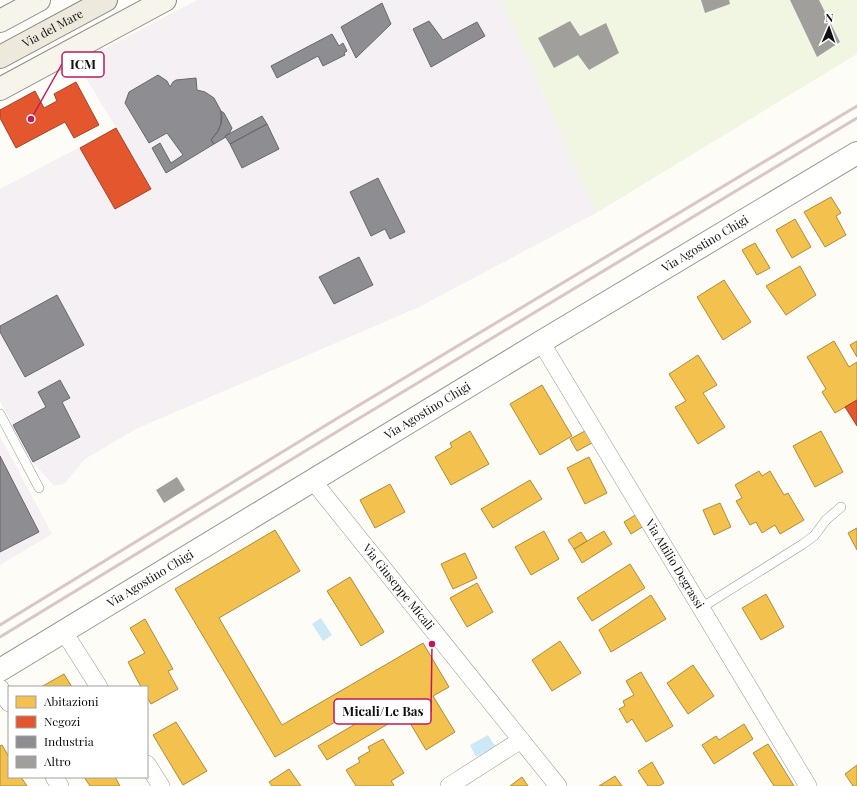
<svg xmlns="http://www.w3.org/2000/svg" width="857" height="786" viewBox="0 0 857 786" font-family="'Playfair Display',serif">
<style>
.industrial{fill:#f5f0f3}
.pitch{fill:#f0f6e1}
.water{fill:#cde8f7}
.homes{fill:#f2c14e;stroke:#ae8c3c}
.shops{fill:#e4572e;stroke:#a54225}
.industry{fill:#8d8d92;stroke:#68686b}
.building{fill:#a19f9c}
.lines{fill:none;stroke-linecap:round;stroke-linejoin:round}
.service-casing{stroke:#979795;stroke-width:10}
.minor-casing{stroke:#979795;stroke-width:18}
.tertiary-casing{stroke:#979795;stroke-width:24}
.secondary-casing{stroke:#8e8d8b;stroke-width:24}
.primary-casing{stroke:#858482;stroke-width:24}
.service{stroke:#fffffe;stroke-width:9}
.minor{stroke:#fffffe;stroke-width:17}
.tertiary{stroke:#fffffe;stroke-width:22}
.secondary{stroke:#f6f4eb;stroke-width:22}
.primary{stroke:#ede9dc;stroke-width:22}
.rail{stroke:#d9c6c7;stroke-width:3}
.labels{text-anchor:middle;stroke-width:4;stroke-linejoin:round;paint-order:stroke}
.street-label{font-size:12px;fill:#111;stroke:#fff}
.leader{fill:none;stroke:#c2185b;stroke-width:1.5}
.callout-dot{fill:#c2185b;stroke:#fff;stroke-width:1.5}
.callout{fill:#fff;stroke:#c2185b;stroke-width:1.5}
.callout-label{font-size:13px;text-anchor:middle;font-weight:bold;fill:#111}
</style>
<rect width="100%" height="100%" fill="#fdfcf7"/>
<path class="industrial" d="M 197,0 L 502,0 L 596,213 L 419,307 L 136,429 L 85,459 L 64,484 L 54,486 L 33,462 L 0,401 L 0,189 L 116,128 L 77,63 Z
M 0,436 L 52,534 L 0,565 Z"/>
<path class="pitch" d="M 502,0 L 857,0 L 857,54 L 596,213 Z"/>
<path class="water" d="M 321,618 L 332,635 L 323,641 L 312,624 Z
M 488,735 L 495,746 L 476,757 L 470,745 Z"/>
<path class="homes" d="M 831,197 L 841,213 L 836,216 L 846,235 L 825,247 L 804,212 Z
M 795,219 L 811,247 L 792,258 L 776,230 Z
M 755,243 L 770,268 L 757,275 L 742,250 Z
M 800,266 L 816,295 L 786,315 L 766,286 Z
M 724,280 L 751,322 L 723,340 L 697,297 Z
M 834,341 L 849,367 L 857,362 L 857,400 L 835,413 L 822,392 L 826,389 L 807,357 Z
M 857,341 L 857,357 L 850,345 Z
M 698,355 L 717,385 L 703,393 L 725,427 L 698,444 L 675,407 L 686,401 L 669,374 Z
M 542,385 L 572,436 L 540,455 L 510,404 Z
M 470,431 L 489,464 L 451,485 L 435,457 L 452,447 L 450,443 Z
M 585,431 L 592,443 L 577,451 L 570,439 Z
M 821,431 L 843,472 L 815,487 L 793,446 Z
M 589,457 L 607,493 L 585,504 L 567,468 Z
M 759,471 L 762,476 L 770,471 L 784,495 L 788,493 L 804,520 L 780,534 L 775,525 L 762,533 L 756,522 L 750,525 L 736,501 L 742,498 L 735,485 Z
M 530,480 L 542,499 L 493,528 L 481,509 Z
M 390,484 L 405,512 L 375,528 L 360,500 Z
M 720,503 L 731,527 L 714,535 L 703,510 Z
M 637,514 L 644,526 L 631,534 L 624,522 Z
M 857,528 L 857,550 L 848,533 Z
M 275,530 L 300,571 L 219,618 L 282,725 L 423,643 L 449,687 L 433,696 L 455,732 L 426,750 L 403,711 L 386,720 L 388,724 L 327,760 L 318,746 L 379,710 L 373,700 L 275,757 L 175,589 Z
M 544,531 L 559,559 L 531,575 L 515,547 Z
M 604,531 L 612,544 L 582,563 L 574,549 Z
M 581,532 L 587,541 L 574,549 L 568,540 Z
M 465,553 L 477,578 L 453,589 L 441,564 Z
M 630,564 L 645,588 L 592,621 L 577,598 Z
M 350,577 L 384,632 L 361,646 L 327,591 Z
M 477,583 L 493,612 L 467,627 L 450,598 Z
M 766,594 L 784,627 L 761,640 L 742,608 Z
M 651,595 L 666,619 L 611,652 L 599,630 Z
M 145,619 L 173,669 L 168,671 L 178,689 L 151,704 L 147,697 L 147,687 L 141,687 L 128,662 L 145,653 L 130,628 Z
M 560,641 L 581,673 L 552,691 L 532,660 Z
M 693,665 L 714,696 L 688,714 L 667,683 Z
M 641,672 L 673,726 L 646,742 L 632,719 L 627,723 L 619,709 L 625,706 L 623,701 L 634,695 L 626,681 Z
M 64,674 L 72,687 L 41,687 Z
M 176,722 L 207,771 L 183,785 L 153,735 Z
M 744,724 L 753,739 L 714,764 L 702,745 L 716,736 L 719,740 Z
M 383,739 L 404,773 L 391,781 L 394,785 L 393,786 L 356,786 L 346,770 L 360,762 L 358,758 L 370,751 L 368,747 Z
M 768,744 L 794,786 L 774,786 L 753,753 Z
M 2,745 L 9,757 L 9,777 L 21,777 L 27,786 L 0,786 L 0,746 Z
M 652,762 L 664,783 L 659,786 L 648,786 L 638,771 Z
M 857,765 L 857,786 L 853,786 L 845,774 Z
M 289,769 L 301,786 L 272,786 L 269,782 Z
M 615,776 L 622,786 L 599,786 Z
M 84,777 L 115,777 L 120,786 L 90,786 Z
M 522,777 L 528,786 L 510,786 Z"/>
<path class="shops" d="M 76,82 L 99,125 L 74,138 L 65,122 L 16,148 L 0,118 L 0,110 L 35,91 L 44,108 L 57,101 L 54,94 Z
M 116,128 L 151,189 L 115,209 L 80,148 Z
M 857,400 L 857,426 L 845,407 Z"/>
<path class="industry" d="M 382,3 L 391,24 L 356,58 L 341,27 Z
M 429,21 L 443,40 L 477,22 L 485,36 L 431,67 L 413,29 Z
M 332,34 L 339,46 L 343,43 L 347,51 L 344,53 L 345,55 L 323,66 L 318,56 L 277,78 L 271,66 Z
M 158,75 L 167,81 L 170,87 L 173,82 L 176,80 L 196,78 L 197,90 L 205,92 L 214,98 L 220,109 L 222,116 L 221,124 L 218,131 L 211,140 L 214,144 L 166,173 L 152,148 L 160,143 L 171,163 L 183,155 L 167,133 L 149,143 L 125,103 L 129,92 Z
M 221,111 L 224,113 L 232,128 L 229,134 L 225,136 L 226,137 L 214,144 L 211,140 L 218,131 L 221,124 Z
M 262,116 L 267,124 L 230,144 L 225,136 Z
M 267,124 L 279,149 L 242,168 L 230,144 Z
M 378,178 L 405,232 L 390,239 L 385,229 L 371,236 L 350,192 Z
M 359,257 L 373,285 L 334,304 L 319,277 Z
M 57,295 L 84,345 L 25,377 L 0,332 L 0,326 Z
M 60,380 L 70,398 L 62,402 L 80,437 L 33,462 L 13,425 L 46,407 L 38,392 Z
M 0,456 L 39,532 L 0,552 Z"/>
<path class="building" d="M 701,0 L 729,0 L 730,4 L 705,13 Z
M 790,0 L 819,0 L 840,42 L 817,57 Z
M 570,21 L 580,36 L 606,23 L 619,53 L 589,70 L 578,55 L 554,68 L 538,38 Z
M 177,477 L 185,490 L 164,503 L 156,490 Z"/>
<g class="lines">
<defs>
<path id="service" d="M 0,414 L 39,488
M 701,608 L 803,544 L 814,536 L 826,520 L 841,507"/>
<g id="minor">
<path id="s1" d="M 541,342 L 808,786"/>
<path id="s2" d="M 313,481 L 558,786"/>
<path d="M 64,632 L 99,687"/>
<path d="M 0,688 L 9,703"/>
<path d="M 147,764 L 161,786"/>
<path d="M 54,777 L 60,786"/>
<path d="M 449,786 L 521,740"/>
</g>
<g id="tertiary">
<path id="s3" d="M 0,670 L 541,342 L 857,153"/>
</g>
<path id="secondary" d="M 0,21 L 39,0
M 0,89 L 165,0"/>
<g id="primary">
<path id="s4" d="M 0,57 L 106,0"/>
</g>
</defs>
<use href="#service" class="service-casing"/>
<use href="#minor" class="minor-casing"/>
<use href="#tertiary" class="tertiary-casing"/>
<use href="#secondary" class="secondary-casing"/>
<use href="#primary" class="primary-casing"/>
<use href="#service" class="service"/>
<use href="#minor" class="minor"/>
<use href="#tertiary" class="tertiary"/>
<use href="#secondary" class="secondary"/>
<use href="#primary" class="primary"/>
<path class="rail" d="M 0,625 L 341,416 L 857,106
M 0,637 L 343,428 L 857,118"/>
</g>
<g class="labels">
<g class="street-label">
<text dy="4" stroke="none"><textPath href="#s4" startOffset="60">Via del Mare</textPath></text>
<text dy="4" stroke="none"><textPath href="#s3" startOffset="824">Via Agostino Chigi</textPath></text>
<text dy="4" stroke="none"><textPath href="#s3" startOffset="500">Via Agostino Chigi</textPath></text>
<text dy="4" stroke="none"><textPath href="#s1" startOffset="259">Via Attilio Degrassi</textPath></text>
<text dy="4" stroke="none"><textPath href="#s3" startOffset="176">Via Agostino Chigi</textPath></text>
<text dy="4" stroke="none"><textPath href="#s2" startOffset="136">Via Giuseppe Micali</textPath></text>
</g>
</g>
<path class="leader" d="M31 119L62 64M432 644L431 712"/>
<g class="callout-dot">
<circle cx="31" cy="119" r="4"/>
<circle cx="432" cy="644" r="4"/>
</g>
<g class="callout">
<rect x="62" y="52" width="42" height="25" rx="4"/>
<rect x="334" y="699" width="97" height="25" rx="4"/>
</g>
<g class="callout-label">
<text x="83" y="69">ICM</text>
<text x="383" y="716">Micali/Le Bas</text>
</g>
<rect x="8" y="686" width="140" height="92" fill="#ffffff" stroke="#a0a0a0"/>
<rect x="16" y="696" width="20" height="12" fill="#f2c14e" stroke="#a0a0a0"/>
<text x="44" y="706" font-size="12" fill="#111111">Abitazioni</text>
<rect x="16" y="716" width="20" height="12" fill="#e4572e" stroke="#a0a0a0"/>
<text x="44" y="726" font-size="12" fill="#111111">Negozi</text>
<rect x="16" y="736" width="20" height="12" fill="#8d8d92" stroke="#a0a0a0"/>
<text x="44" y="746" font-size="12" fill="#111111">Industria</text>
<rect x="16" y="756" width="20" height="12" fill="#a19f9c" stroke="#a0a0a0"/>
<text x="44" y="766" font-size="12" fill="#111111">Altro</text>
<g transform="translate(829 28) rotate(2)" stroke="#ffffff" stroke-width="3" paint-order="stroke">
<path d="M0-3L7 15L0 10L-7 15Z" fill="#111111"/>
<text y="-6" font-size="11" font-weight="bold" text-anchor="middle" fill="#111111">N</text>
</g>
</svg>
